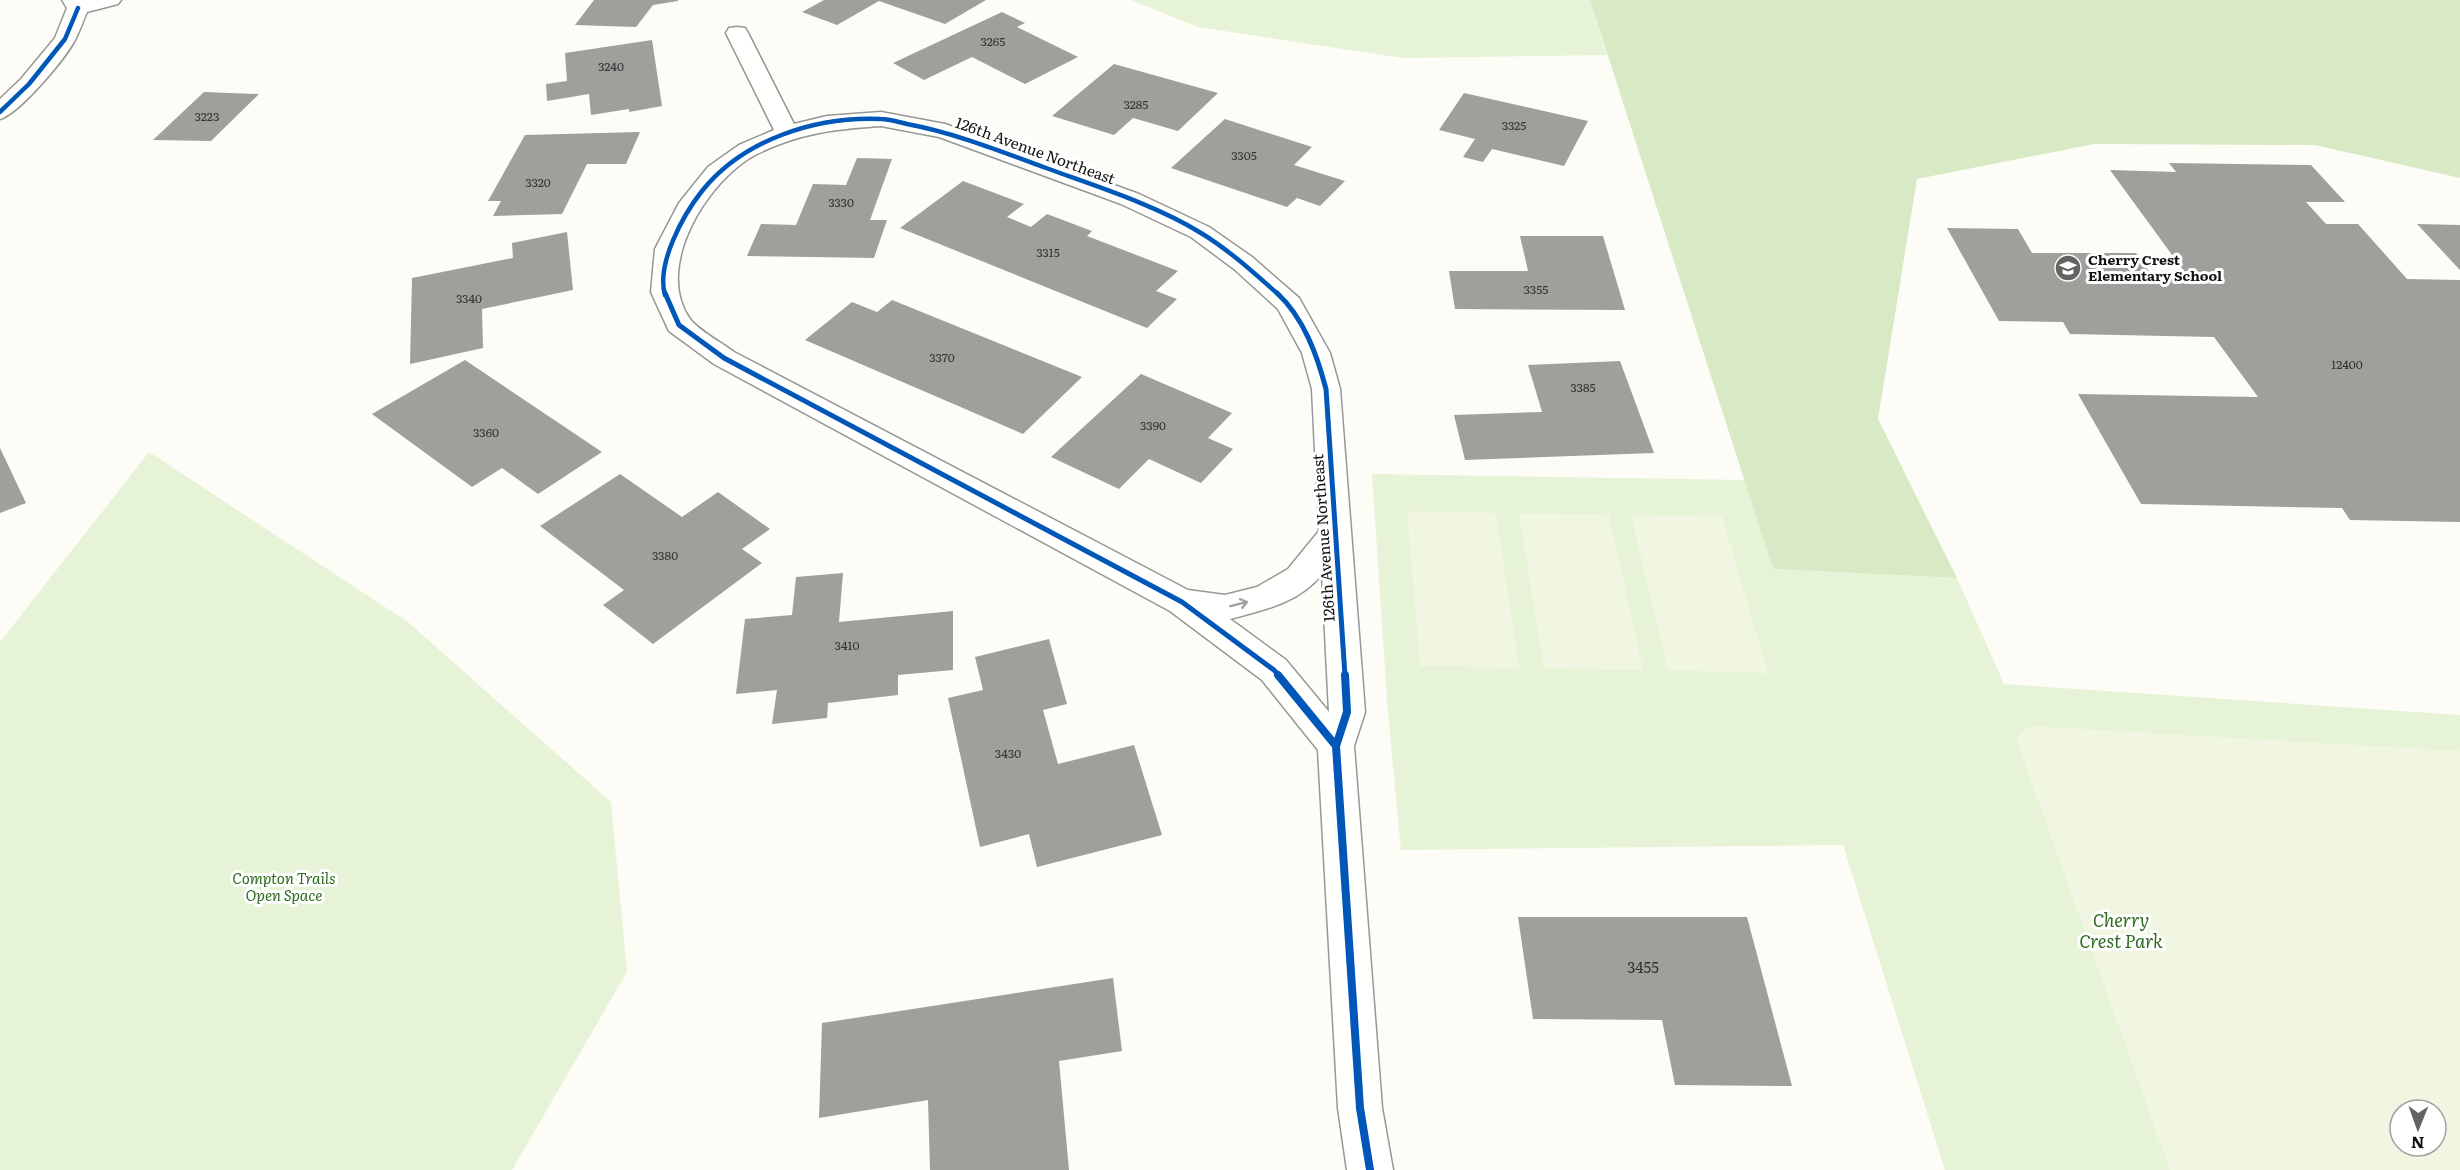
<svg xmlns="http://www.w3.org/2000/svg" width="2460" height="1170" viewBox="0 0 2460 1170" font-family="Literata,serif">
<style>
.green{fill:#e7f3d7;fill-rule:evenodd}
.forest{fill:#d8eac5}
.pitch{fill:#f0f6e1;fill-rule:evenodd}
.building{fill:#a19f9c}
.lines{fill:none;stroke-linecap:round;stroke-linejoin:round}
.minor-casing{stroke:#979795;stroke-width:3}
.minor{fill:#fffffe;fill-rule:evenodd}
.cycleway-far2-casing{stroke:#fff;stroke-width:8}
.cycleway-far1-casing{stroke:#fff;stroke-width:9}
.cycleway-casing{stroke:#fff;stroke-width:11}
.cycleway-far2{stroke:#0057b8;stroke-width:4.5}
.cycleway-far1{stroke:#0057b8;stroke-width:5}
.cycleway{stroke:#0057b8;stroke-width:8}
.oneway{stroke:#a0a09f}
.labels{text-anchor:middle;stroke-width:6;stroke-linejoin:round;paint-order:stroke}
.number-label{font-size:12px;fill:#353434}
.far-poi-label{font-size:14px;font-weight:bold;fill:#111;stroke:#fff;text-anchor:start}
.street-label{font-size:15px;fill:#111;stroke:#fff}
.park-label{font-size:15px;font-style:italic;fill:#2f6b1f;stroke:#fff}
.near-number-label{font-size:15px;fill:#353434}
.near-park-label{font-size:18px;font-style:italic;fill:#2f6b1f;stroke:#fff}
</style>
<rect width="100%" height="100%" fill="#fdfcf7"/>
<path class="green" d="M 1131,0 L 1590,0 L 1607,55 L 1403,58 L 1198,27 Z
M 149,452 L 408,622 L 611,802 L 627,972 L 512,1170 L 0,1170 L 0,642 Z
M 1372,474 L 1745,480 L 1773,569 L 1957,578 L 2004,684 L 2460,715 L 2460,1170 L 1945,1170 L 1843,845 L 1401,850 L 1388,713 ZM 2400,1110 L 2436,1110 L 2436,1146 L 2400,1146 Z"/>
<path class="forest" d="M 1590,0 L 2460,0 L 2460,178 L 2315,145 L 2094,144 L 1917,179 L 1878,419 L 1957,578 L 1773,569 Z"/>
<path class="pitch" d="M 1407,511 L 1496,513 L 1519,668 L 1420,666 Z
M 1519,513 L 1609,515 L 1643,670 L 1544,668 Z
M 1631,515 L 1722,517 L 1768,673 L 1668,670 Z
M 2030,726 L 2460,751 L 2460,1170 L 2170,1170 L 2016,738 ZM 2400,1110 L 2436,1110 L 2436,1146 L 2400,1146 Z"/>
<path class="building" d="M 594,0 L 678,0 L 678,1 L 653,5 L 636,27 L 575,25 Z
M 824,0 L 986,0 L 945,24 L 879,1 L 837,25 L 802,12 Z
M 1002,12 L 1025,23 L 1017,27 L 1078,57 L 1025,84 L 972,57 L 924,80 L 893,63 Z
M 652,40 L 662,106 L 629,112 L 629,109 L 591,115 L 589,94 L 547,101 L 546,84 L 567,81 L 565,53 Z
M 1114,64 L 1218,93 L 1178,131 L 1133,118 L 1114,135 L 1052,116 Z
M 204,92 L 259,94 L 211,141 L 153,140 Z
M 1464,93 L 1588,121 L 1564,166 L 1492,149 L 1483,162 L 1463,157 L 1475,139 L 1439,130 Z
M 1225,119 L 1312,147 L 1294,165 L 1345,181 L 1320,206 L 1297,198 L 1287,207 L 1171,168 Z
M 640,132 L 626,164 L 587,164 L 562,214 L 493,216 L 501,201 L 488,201 L 525,135 Z
M 857,158 L 892,159 L 870,220 L 887,220 L 874,258 L 747,256 L 761,224 L 796,225 L 813,184 L 846,185 Z
M 2169,163 L 2311,165 L 2345,202 L 2306,202 L 2326,224 L 2358,224 L 2407,279 L 2460,280 L 2460,522 L 2350,520 L 2342,508 L 2141,504 L 2078,394 L 2258,397 L 2214,337 L 2070,334 L 2063,322 L 1999,321 L 1947,228 L 2018,229 L 2032,253 L 2136,253 L 2150,273 L 2186,274 L 2110,170 L 2176,172 Z
M 963,181 L 1024,204 L 1007,217 L 1031,227 L 1047,214 L 1092,231 L 1087,236 L 1178,271 L 1156,291 L 1177,299 L 1147,328 L 900,228 Z
M 2417,224 L 2460,225 L 2460,270 Z
M 567,232 L 573,290 L 482,309 L 483,348 L 410,364 L 412,278 L 513,258 L 512,243 Z
M 1520,236 L 1603,236 L 1625,310 L 1455,309 L 1449,271 L 1528,271 Z
M 892,300 L 1082,377 L 1023,434 L 805,340 L 852,302 L 877,312 Z
M 465,360 L 602,452 L 538,494 L 502,468 L 472,487 L 372,414 Z
M 1620,361 L 1654,453 L 1465,460 L 1454,415 L 1542,412 L 1528,365 Z
M 1141,374 L 1232,413 L 1208,438 L 1233,449 L 1201,483 L 1149,459 L 1119,489 L 1051,457 Z
M 0,448 L 26,503 L 0,513 Z
M 620,474 L 682,517 L 718,492 L 770,529 L 742,549 L 762,563 L 653,644 L 603,605 L 624,590 L 540,526 Z
M 843,573 L 839,622 L 953,611 L 953,670 L 898,675 L 898,695 L 828,703 L 827,718 L 772,724 L 777,690 L 736,694 L 745,619 L 792,615 L 796,577 Z
M 1049,639 L 1067,704 L 1043,710 L 1058,764 L 1134,745 L 1162,835 L 1037,867 L 1029,834 L 980,847 L 948,698 L 983,690 L 975,657 Z
M 1518,917 L 1747,917 L 1792,1086 L 1675,1085 L 1662,1020 L 1533,1019 Z
M 1113,978 L 1122,1051 L 1059,1061 L 1069,1170 L 930,1170 L 928,1100 L 819,1118 L 822,1023 Z"/>
<g class="lines">
<defs>
<path id="minor" d="M 62,0 L 121,0 L 118,4 L 87,12 C 83,21 80,30 76,38 C 67,57 19,114 0,119 L 0,99 L 21,79 L 55,38 L 67,8 Z
M 737,27 L 745,28 L 748,33 L 794,124 L 827,116 L 881,112 L 945,124 L 1139,194 L 1209,227 L 1252,257 L 1299,298 L 1330,353 L 1340,389 L 1365,712 L 1354,746 L 1382,1108 L 1393,1170 L 1347,1170 L 1338,1108 L 1318,750 L 1262,680 L 1170,611 L 714,364 L 669,331 L 651,292 L 655,249 L 679,203 L 708,167 L 739,145 L 774,130 L 726,33 L 729,28 ZM 881,126 L 939,137 L 1121,204 L 1191,237 L 1234,269 L 1278,309 L 1302,353 L 1312,389 L 1319,531 L 1288,569 L 1257,587 L 1225,595 L 1188,590 L 734,352 C 722,343 698,330 690,319 C 653,267 708,179 757,154 C 799,133 836,129 881,126 ZM 1322,574 L 1329,712 L 1286,660 L 1230,619 C 1264,610 1299,603 1322,574 Z"/>
</defs>
<use href="#minor" class="minor-casing"/>
<use href="#minor" class="minor"/>
<defs>
<path id="cycleway-far2" d="M 0,112 L 29,84 L 65,39 L 78,8
M 665,295 C 656,264 683,215 702,191 C 743,140 815,116 881,119 C 889,119 899,122 907,124 C 955,133 1000,151 1046,168 C 1095,186 1156,205 1201,233 C 1229,250 1254,273 1279,295"/>
<path id="cycleway-far1" d="M 665,293 L 679,325 L 724,358 L 1182,602 L 1274,670 L 1279,676
M 1277,293 C 1304,318 1317,355 1326,389 L 1345,676"/>
<path id="cycleway" d="M 1278,675 L 1336,746
M 1336,746 L 1360,1108 L 1370,1170
M 1336,746 L 1347,712 L 1345,675"/>
</defs>
<use href="#cycleway-far2" class="cycleway-far2-casing"/>
<use href="#cycleway-far1" class="cycleway-far1-casing"/>
<use href="#cycleway" class="cycleway-casing"/>
<use href="#cycleway-far2" class="cycleway-far2"/>
<use href="#cycleway-far1" class="cycleway-far1"/>
<use href="#cycleway" class="cycleway"/>
</g>
<defs><path id="oneway-shaft" d="M-6 0H5M1.5-3L5.5 0L1.5 3" fill="none" stroke-width="1.6" stroke-linecap="round" stroke-linejoin="round" transform="scale(1.5)"/></defs>
<use class="oneway" href="#oneway-shaft" transform="translate(1239 604) rotate(-14)"/>
<defs>
<symbol id="school-disc" viewBox="-11 -11 22 22"><circle r="9.5" fill="#646362" stroke="#fff"/><path d="M0-5L7-2L0 1L-7-2ZM-4 1L0 2.5L4 1V4Q0 6-4 4Z" fill="#fff"/></symbol>
</defs>
<g fill-rule="evenodd">
<use href="#school-disc" x="2053" y="253" width="30" height="30"/>
</g>
<g class="labels">
<g class="number-label">
<text x="993" y="46">3265</text>
<text x="611" y="71">3240</text>
<text x="1136" y="109">3285</text>
<text x="207" y="121">3223</text>
<text x="1514" y="130">3325</text>
<text x="1244" y="160">3305</text>
<text x="538" y="187">3320</text>
<text x="841" y="207">3330</text>
<text x="1048" y="257">3315</text>
<text x="1536" y="294">3355</text>
<text x="469" y="303">3340</text>
<text x="942" y="362">3370</text>
<text x="2347" y="369">12400</text>
<text x="1583" y="392">3385</text>
<text x="1153" y="430">3390</text>
<text x="486" y="437">3360</text>
<text x="665" y="560">3380</text>
<text x="847" y="650">3410</text>
<text x="1008" y="758">3430</text>
</g>
<g class="far-poi-label">
<text x="2088" y="265">Cherry Crest<tspan x="2088" dy="16">Elementary School</tspan></text>
</g>
<g class="street-label">
<text transform="translate(1035 151) rotate(20)" y="5">126th Avenue Northeast</text>
<text transform="translate(1324 538) rotate(-94)" y="5">126th Avenue Northeast</text>
</g>
<g class="park-label">
<text x="284" y="884">Compton Trails<tspan x="284" dy="17">Open Space</tspan></text>
</g>
<g class="near-number-label">
<text x="1643" y="973">3455</text>
</g>
<g class="near-park-label">
<text x="2121" y="927">Cherry<tspan x="2121" dy="21">Crest Park</tspan></text>
</g>
</g>
<g transform="translate(2418 1128) rotate(181)"><circle r="28" fill="#ffffff" stroke="#a0a0a0" stroke-width="1.5"/>
<path d="M0-4.5L10 22L0 15L-10 22Z" fill="#646362"/>
<text y="-9" font-size="16" font-weight="bold" text-anchor="middle" fill="#111111">N</text>
</g>
</svg>
